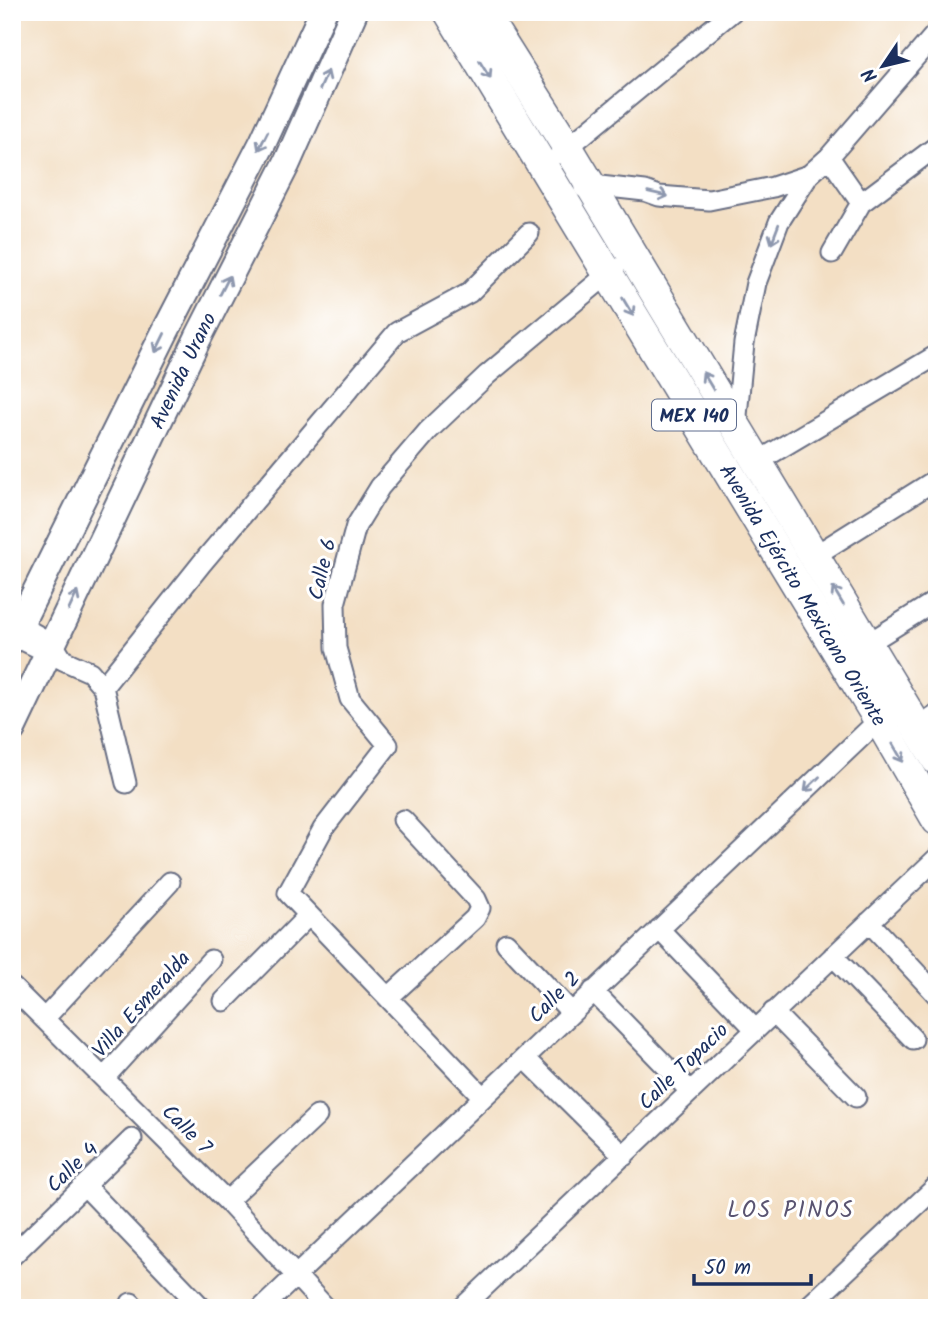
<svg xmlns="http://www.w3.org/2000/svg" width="949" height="1320" viewBox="0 0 949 1320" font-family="Kalam,sans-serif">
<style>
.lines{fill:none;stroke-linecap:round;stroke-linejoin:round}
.street-casing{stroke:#676d82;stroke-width:23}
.secondary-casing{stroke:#676d82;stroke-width:30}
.primary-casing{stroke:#676d82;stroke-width:33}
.street{stroke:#fff;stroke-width:19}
.secondary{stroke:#fff;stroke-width:26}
.primary{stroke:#fff;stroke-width:30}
.oneway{stroke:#8d97ae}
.labels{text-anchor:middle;stroke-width:6;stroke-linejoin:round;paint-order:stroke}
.shield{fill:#fff;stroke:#5f6d8e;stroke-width:2}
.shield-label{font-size:19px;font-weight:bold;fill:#1b2f5e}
.street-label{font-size:21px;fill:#1b2f5e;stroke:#fff}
.neighbourhood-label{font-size:23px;letter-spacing:2px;fill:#5a5471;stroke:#fff}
</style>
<rect width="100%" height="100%" fill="#fff"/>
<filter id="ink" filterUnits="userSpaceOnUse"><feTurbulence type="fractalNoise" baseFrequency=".0143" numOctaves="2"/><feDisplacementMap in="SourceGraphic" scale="14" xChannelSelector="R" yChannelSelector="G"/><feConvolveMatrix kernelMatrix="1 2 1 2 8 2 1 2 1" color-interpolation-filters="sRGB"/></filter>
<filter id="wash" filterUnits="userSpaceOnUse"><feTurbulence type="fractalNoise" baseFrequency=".00686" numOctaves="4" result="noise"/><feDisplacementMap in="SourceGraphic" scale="28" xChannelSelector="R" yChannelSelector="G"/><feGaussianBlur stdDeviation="1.57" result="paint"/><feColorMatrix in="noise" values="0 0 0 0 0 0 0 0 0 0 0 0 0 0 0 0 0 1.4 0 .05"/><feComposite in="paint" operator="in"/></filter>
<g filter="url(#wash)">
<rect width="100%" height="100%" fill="#f3dfc4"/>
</g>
<g filter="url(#ink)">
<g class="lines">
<defs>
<path id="street" d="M 560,154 L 732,12
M 829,157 L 861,203
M 584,188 L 591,185 L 645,191 L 659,196 L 709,200 L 773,187 L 809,175
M 832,253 L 861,203 L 937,146
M 736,426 L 744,343 L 756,283 L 779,222 L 809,175 L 829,157 L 937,32
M 757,462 L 937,355
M 814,556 L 937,479
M 14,636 L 63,660 L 53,644 L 19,625
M 867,644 L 937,600
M 63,660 L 90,672 L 103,687 L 126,783
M 103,687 L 202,563 L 397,332 L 469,293 L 529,233
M 917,727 L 937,714
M 869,922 L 937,995
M 659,929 L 755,1029
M 506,943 L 571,1012
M 833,956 L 913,1039
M 12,987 L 227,1201 L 326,1308
M 593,991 L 690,1091
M 389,997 L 475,918 L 480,908 L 476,899 L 403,820
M 224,1001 L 309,915
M 773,1012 L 856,1097
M 44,1019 L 170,882
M 525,1058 L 624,1156
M 104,1078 L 211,960
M 483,1097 L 288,893 L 323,829 L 388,745 L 350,699 L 336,648 L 335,604 L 356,526 L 380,487 L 428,431 L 487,375 L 615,268
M 85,1186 L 202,1308
M 227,1201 L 317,1116
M 12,1256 L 132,1139
M 131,1303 L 135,1308
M 262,1308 L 879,720
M 462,1308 L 937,858
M 807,1308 L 937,1186"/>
<g id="secondary">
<path d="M 12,640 L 164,334 L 263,142 L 323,12"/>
<path id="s1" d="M 12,729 L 198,338 L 287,163 L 354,12"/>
</g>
<g id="primary">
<path id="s2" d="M 449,12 L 879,720 L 937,820"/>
<path d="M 482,12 L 568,148 L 937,760"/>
</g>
</defs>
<use href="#street" class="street-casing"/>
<use href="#secondary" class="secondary-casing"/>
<use href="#primary" class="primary-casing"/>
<use href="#street" class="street"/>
<use href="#secondary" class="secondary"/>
<use href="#primary" class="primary"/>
</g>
<defs><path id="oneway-shaft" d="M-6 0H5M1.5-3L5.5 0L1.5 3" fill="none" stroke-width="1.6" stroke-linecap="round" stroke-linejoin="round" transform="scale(1.75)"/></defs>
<g class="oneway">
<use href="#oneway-shaft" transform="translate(485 70) rotate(58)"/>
<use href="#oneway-shaft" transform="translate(324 80) rotate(-66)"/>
<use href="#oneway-shaft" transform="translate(263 141) rotate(117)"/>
<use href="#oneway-shaft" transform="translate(658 194) rotate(13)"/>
<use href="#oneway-shaft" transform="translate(775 234) rotate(111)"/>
<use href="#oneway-shaft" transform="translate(225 285) rotate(-63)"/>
<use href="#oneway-shaft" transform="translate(628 307) rotate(59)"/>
<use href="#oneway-shaft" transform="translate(160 343) rotate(116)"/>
<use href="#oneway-shaft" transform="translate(708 381) rotate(-121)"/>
<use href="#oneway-shaft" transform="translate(838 596) rotate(-121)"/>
<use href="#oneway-shaft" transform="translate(73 601) rotate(-65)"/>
<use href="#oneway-shaft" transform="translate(898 753) rotate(60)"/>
<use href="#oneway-shaft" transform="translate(812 784) rotate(136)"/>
</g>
</g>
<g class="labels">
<rect class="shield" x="652" y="399.5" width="84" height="31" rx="5"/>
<g class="shield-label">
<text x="694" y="422">MEX 140</text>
</g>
<g class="street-label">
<text dy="7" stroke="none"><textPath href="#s1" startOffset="397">Avenida Urano</textPath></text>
<text transform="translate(322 569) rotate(-77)" y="7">Calle 6</text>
<text dy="7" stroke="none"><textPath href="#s2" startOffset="682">Avenida Ejército Mexicano Oriente</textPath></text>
<text transform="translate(554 997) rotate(-45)" y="7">Calle 2</text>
<text transform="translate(141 1004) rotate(-48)" y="7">Villa Esmeralda</text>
<text transform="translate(683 1066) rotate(-44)" y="7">Calle Topacio</text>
<text transform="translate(187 1129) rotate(45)" y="7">Calle 7</text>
<text transform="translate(72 1167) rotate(-44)" y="7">Calle 4</text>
</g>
<g class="neighbourhood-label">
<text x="791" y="1217">LOS PINOS</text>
</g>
</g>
<rect width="949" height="1320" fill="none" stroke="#fff" stroke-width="42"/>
<g transform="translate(883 66) rotate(235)" stroke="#ffffff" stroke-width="5" paint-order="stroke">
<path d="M0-5L12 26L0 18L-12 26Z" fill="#1b2f5e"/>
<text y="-10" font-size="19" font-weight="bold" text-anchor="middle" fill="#1b2f5e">N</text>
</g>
<path d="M694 1274v10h117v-10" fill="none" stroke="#1b2f5e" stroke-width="3.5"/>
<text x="704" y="1274" font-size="21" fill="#1b2f5e" stroke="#ffffff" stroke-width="5" paint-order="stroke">50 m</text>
</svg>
